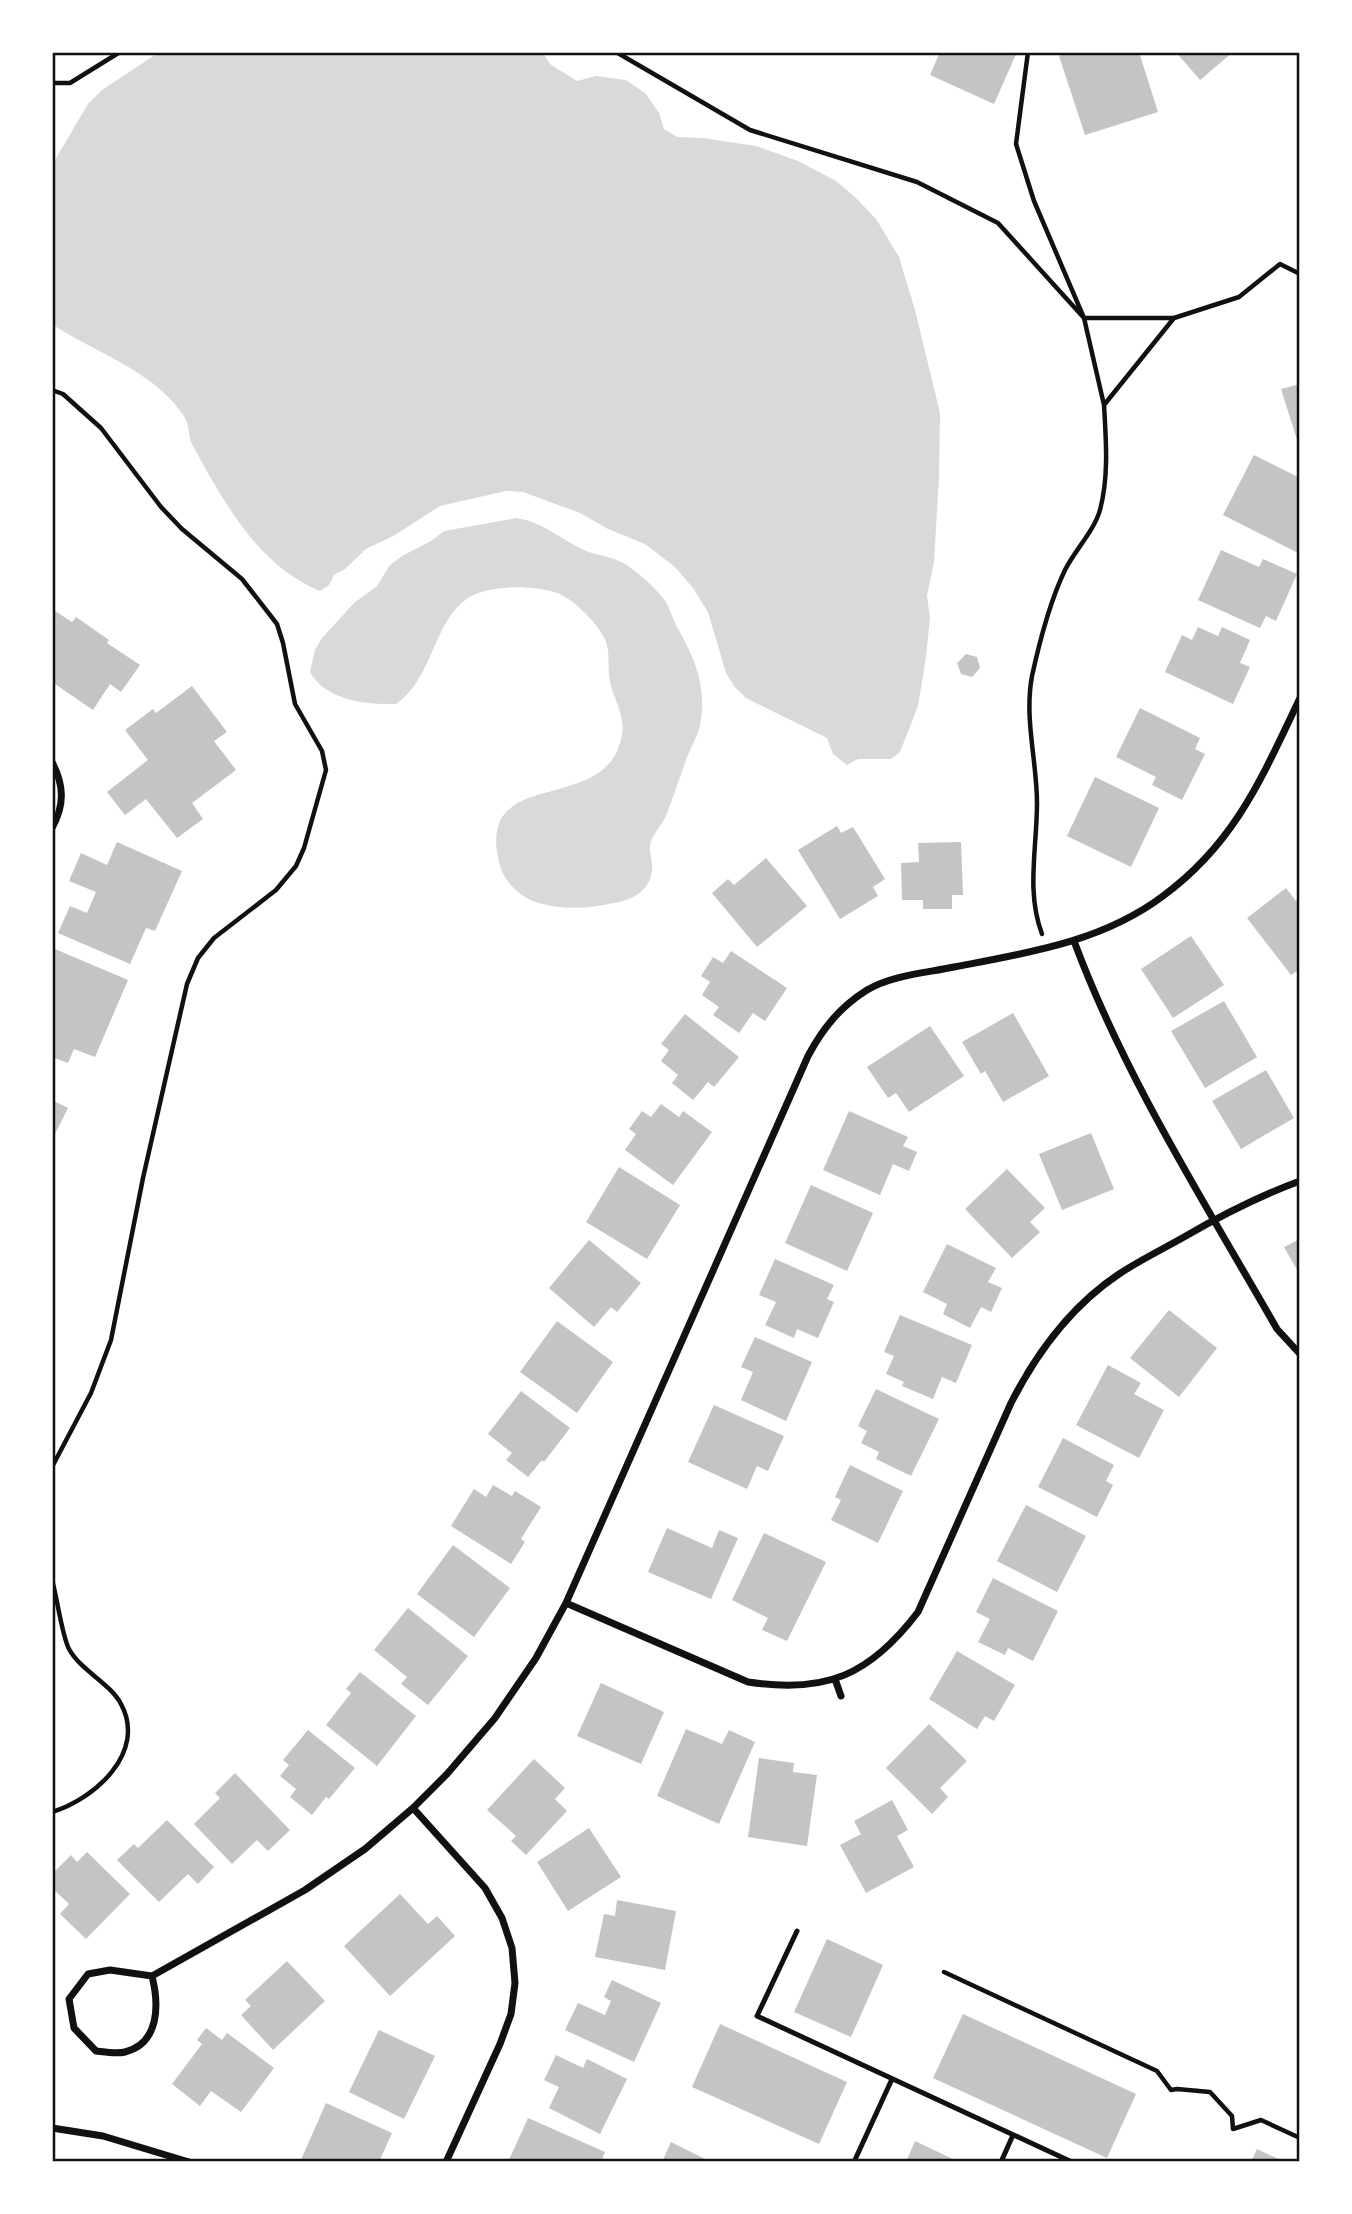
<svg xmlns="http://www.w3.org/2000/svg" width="1352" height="2214" viewBox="0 0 1352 2214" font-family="'DM Sans',sans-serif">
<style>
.water{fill:#d9d9d9}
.building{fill:#c4c4c4}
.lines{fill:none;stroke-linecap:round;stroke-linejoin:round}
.path{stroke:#111;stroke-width:4.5}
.service{stroke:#111;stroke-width:5}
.minor{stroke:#111;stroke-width:7}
.neatline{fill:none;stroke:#111;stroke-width:2.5}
</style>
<rect width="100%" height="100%" fill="#fff"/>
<path class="water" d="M 158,53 L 543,53 L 550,64 L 577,81 L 596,76 L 626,80 L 646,94 L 659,113 L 664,129 L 677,137 L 703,138 L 756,146 L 798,161 L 836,181 L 855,197 L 876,219 L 899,257 L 915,310 L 940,413 L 939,477 L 934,562 L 927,596 L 930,618 L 926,657 L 918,706 L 900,752 L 891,759 L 858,759 L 847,765 L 833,754 L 827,738 L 746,698 L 734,686 L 726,673 L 708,612 L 693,588 L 675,567 L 645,544 L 608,529 L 580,513 L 523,492 L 506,491 L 440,506 L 395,535 L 366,549 L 345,569 L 334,575 L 329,585 L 320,591 C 259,567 223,501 193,446 C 188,438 190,428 186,420 C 183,414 178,408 174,403 C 142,367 92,350 53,325 L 52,166 L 55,160 L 88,104 L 102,90 Z
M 517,518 C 542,522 561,539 584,550 C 597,556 612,556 625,564 C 640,574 655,587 666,602 C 670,609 672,617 676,625 C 693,656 706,681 701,719 C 700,733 691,746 686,760 C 679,779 673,799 665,818 C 660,827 652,835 650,845 C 649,854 653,862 652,870 C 650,889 636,898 619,902 C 592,908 567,911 539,903 C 522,899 505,883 500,866 C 473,766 596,814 619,746 C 628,721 618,709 611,686 C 606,670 612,653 604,637 C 595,621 576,602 560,594 C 537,585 489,584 468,598 C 433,621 433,679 396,704 C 366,705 325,700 310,672 L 315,650 L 322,638 L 354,603 L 377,586 L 390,565 L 402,556 L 431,541 L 444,531 Z"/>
<path class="building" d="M 940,52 L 1017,52 L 994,104 L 930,75 Z
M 1071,52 L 1139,52 L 1158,112 L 1085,135 L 1059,56 Z
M 1176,52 L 1233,52 L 1200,80 Z
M 1300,384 L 1300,446 L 1299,446 L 1281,389 Z
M 1254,455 L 1300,478 L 1300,554 L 1223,515 Z
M 1221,550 L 1259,567 L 1263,559 L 1297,574 L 1276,621 L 1266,616 L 1260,628 L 1198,600 Z
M 52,609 L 72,622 L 76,617 L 109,640 L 107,643 L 140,665 L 121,692 L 110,684 L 93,710 L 52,682 Z
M 1198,627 L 1218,636 L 1222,627 L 1250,640 L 1240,663 L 1250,667 L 1233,704 L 1165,672 L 1182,635 L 1192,640 Z
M 966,654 L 977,657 L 980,668 L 972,677 L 961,674 L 957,663 Z
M 192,686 L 227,732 L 214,741 L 236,770 L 192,803 L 203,819 L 177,838 L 146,799 L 125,815 L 107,792 L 148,760 L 125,730 L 153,709 L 156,713 Z
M 1140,708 L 1200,738 L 1195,749 L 1205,754 L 1182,800 L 1152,785 L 1156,777 L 1116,757 Z
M 1095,777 L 1159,808 L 1131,867 L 1067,836 Z
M 837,826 L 841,833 L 853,827 L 885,879 L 873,887 L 878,896 L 840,919 L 798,850 Z
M 117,842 L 182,871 L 155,931 L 146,928 L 130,964 L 58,933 L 70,906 L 87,913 L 96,892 L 69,881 L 81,853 L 107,865 Z
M 961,842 L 963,895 L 952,895 L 952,909 L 923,909 L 923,900 L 902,900 L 901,863 L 919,862 L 918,843 Z
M 766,858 L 807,906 L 757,947 L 712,893 L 728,879 L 734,885 Z
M 1286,888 L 1296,901 L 1300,898 L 1300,969 L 1291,975 L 1247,918 Z
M 1191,936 L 1224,985 L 1173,1018 L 1141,969 Z
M 55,949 L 128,980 L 95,1057 L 74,1049 L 68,1063 L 52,1057 L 52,954 Z
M 731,951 L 787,988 L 765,1021 L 753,1013 L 739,1033 L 713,1015 L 719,1007 L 702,995 L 710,982 L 701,976 L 713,957 L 723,963 Z
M 1224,1001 L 1257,1057 L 1205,1088 L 1171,1031 Z
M 1013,1013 L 1049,1076 L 1003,1102 L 985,1071 L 981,1074 L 962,1042 Z
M 685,1014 L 739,1057 L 714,1087 L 708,1082 L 693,1100 L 672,1083 L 678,1075 L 661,1061 L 669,1050 L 661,1044 Z
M 930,1026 L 964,1076 L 909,1112 L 896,1093 L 888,1098 L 867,1067 Z
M 1266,1070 L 1294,1118 L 1241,1149 L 1212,1101 Z
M 52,1100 L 68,1108 L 52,1140 Z
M 661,1104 L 679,1117 L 683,1111 L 712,1132 L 673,1185 L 625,1150 L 636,1134 L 629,1129 L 642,1111 L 651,1117 Z
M 849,1111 L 908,1137 L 903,1146 L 917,1152 L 909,1171 L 893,1164 L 880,1195 L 823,1170 Z
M 1091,1133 L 1114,1189 L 1062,1210 L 1039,1154 Z
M 619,1167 L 680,1205 L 647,1259 L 586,1222 Z
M 1007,1169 L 1045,1208 L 1030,1222 L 1040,1232 L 1012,1258 L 965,1209 Z
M 811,1185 L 873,1213 L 847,1271 L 785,1243 Z
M 1300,1239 L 1300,1275 L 1284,1247 Z
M 589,1240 L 641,1283 L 617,1312 L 611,1307 L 594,1327 L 549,1288 Z
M 947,1244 L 996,1268 L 988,1282 L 1002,1288 L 991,1312 L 981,1307 L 970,1328 L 943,1314 L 947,1304 L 923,1292 Z
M 775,1259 L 834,1285 L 827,1299 L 834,1302 L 818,1338 L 797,1329 L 794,1338 L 765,1325 L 776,1302 L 759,1295 Z
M 1169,1310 L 1217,1348 L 1179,1397 L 1130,1358 Z
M 900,1315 L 972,1345 L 956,1383 L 942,1377 L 933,1399 L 902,1386 L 904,1382 L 886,1374 L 894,1356 L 884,1352 Z
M 557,1321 L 613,1362 L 577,1413 L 520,1372 Z
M 755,1337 L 812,1362 L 786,1421 L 741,1400 L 753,1372 L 741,1367 Z
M 1108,1365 L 1141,1383 L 1134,1394 L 1164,1410 L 1139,1458 L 1076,1425 Z
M 876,1389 L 939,1419 L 911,1476 L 876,1459 L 879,1452 L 861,1443 L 867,1431 L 858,1426 Z
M 521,1391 L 570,1428 L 544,1462 L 542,1460 L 528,1477 L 506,1460 L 512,1453 L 488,1434 Z
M 714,1405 L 784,1436 L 768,1471 L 757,1466 L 747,1489 L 688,1462 Z
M 1063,1438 L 1114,1465 L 1106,1481 L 1113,1485 L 1097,1517 L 1038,1487 Z
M 850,1465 L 903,1491 L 878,1543 L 831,1520 L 841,1500 L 835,1497 Z
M 493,1485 L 512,1496 L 515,1491 L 541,1507 L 521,1539 L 525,1542 L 511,1564 L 451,1526 L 474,1489 L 486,1497 Z
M 1026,1505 L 1086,1536 L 1057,1592 L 997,1561 Z
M 667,1528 L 712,1548 L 719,1530 L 738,1538 L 711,1599 L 648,1572 Z
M 764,1533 L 826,1562 L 787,1641 L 762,1630 L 768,1618 L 732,1600 Z
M 453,1545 L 510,1588 L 474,1637 L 417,1594 Z
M 993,1578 L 1058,1611 L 1033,1661 L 1008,1648 L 1005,1655 L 978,1642 L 990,1619 L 976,1612 Z
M 408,1608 L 468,1656 L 428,1705 L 401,1684 L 407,1677 L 374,1650 Z
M 957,1651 L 1015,1685 L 994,1721 L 985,1716 L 977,1729 L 929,1699 Z
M 360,1672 L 416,1716 L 377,1766 L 326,1725 L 351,1693 L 346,1689 Z
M 601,1683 L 664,1712 L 641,1764 L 577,1736 Z
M 929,1724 L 967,1761 L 940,1788 L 948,1797 L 932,1814 L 886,1768 Z
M 686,1729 L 722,1744 L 729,1730 L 755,1742 L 719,1824 L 657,1796 Z
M 308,1730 L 355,1768 L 329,1799 L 326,1797 L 312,1815 L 290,1797 L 296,1789 L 280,1776 L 289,1765 L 283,1760 Z
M 759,1758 L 794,1763 L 793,1772 L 817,1775 L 807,1846 L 748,1837 Z
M 534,1759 L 565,1788 L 555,1799 L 567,1811 L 526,1855 L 511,1841 L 516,1836 L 487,1810 Z
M 235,1773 L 290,1830 L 268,1851 L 257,1840 L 232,1864 L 194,1824 L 220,1798 L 215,1793 Z
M 892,1800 L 908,1830 L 897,1836 L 914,1867 L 866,1893 L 840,1845 L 861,1834 L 854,1821 Z
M 167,1820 L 214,1867 L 198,1884 L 188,1874 L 159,1902 L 117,1860 L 134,1844 L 138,1848 Z
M 589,1828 L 621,1877 L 568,1911 L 537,1862 Z
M 87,1852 L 130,1894 L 86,1939 L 60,1914 L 69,1904 L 52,1888 L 52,1874 L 71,1855 L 77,1862 Z
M 400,1894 L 428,1924 L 437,1916 L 455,1936 L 390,1996 L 344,1946 Z
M 617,1900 L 676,1911 L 665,1970 L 595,1957 L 604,1914 L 615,1916 Z
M 827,1939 L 883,1965 L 851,2037 L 794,2012 Z
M 287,1961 L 325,2001 L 273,2050 L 241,2015 L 251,2006 L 245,2000 Z
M 612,1980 L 661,2003 L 634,2062 L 565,2030 L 578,2003 L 605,2015 L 611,2001 L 604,1997 Z
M 963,2014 L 1136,2094 L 1107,2158 L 933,2078 Z
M 720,2024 L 847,2082 L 819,2144 L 692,2087 Z
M 206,2028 L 222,2040 L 227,2033 L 274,2068 L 241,2112 L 211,2091 L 200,2106 L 172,2084 L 202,2044 L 197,2040 Z
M 379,2030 L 435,2056 L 404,2119 L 349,2092 Z
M 556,2055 L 583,2068 L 587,2059 L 627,2079 L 600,2134 L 549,2108 L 559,2087 L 544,2080 Z
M 326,2103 L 392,2133 L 379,2162 L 300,2162 Z
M 528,2118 L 605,2152 L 601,2162 L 508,2162 Z
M 915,2141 L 959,2162 L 906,2162 Z
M 671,2142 L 711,2162 L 662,2162 Z
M 1257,2149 L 1285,2162 L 1251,2162 Z"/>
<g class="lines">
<path class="path" d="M 616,52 L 750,130 L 917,182 L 998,223 L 1084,318 L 1173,318
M 1028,52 L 1016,144 L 1034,201 L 1084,318 L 1104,405
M 52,83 L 70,83 L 120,52
M 52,390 L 63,394 L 101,428 L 161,507 L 182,529 L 242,579 L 277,624 L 283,643 L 295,704 L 322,751 L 326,770 L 304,848 L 296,866 L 276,890 L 214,938 L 198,958 L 187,984 L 143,1178 L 111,1340 L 91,1393 L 52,1467
M 1042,934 C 1026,892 1037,848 1037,803 C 1037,761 1024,719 1032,676 C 1039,644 1051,599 1065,570 C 1075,550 1094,531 1100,510 C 1109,476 1106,440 1104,405 L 1174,318 L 1239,297 L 1280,264 L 1300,274
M 52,1580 C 57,1597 62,1636 69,1649 C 81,1671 110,1683 121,1704 C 147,1752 95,1799 52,1812
M 944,1972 L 1157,2071 L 1171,2090 L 1177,2089 L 1210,2092 L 1232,2116 L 1233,2129 L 1261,2120 L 1300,2138"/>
<path class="service" d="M 797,1931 L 757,2016 L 1072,2162
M 854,2162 L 892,2079
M 1001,2162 L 1013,2135"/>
<path class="minor" d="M 52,762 C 64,785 65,805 52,828
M 1074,941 C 1125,1078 1205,1203 1277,1329 L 1300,1354
M 566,1603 L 748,1682 C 826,1694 870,1675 918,1612 L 1011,1403 C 1037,1352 1071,1306 1119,1274 C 1140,1260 1163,1249 1184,1237 C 1222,1215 1259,1196 1300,1181
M 835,1679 L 841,1696
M 413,1808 L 485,1888 L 502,1918 L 512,1948 L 515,1983 L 511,2014 L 500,2044 L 446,2162
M 152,1976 C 159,2004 160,2043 125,2052 C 117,2054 105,2052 96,2051 L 74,2028 L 69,1999 L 88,1974 L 110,1970 L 152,1976 L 305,1890 L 365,1849 L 413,1808 L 447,1774 L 495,1718 L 536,1658 L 566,1603 L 808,1056 C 823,1028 840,1007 867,990 C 892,975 926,973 954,967 C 1027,953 1102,942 1163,896 C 1236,842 1262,777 1300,698
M 52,2128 L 103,2136 L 189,2162"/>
</g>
<rect width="1352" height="2214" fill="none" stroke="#ffffff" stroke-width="108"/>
<rect x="54" y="54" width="1244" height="2106" class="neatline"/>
</svg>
